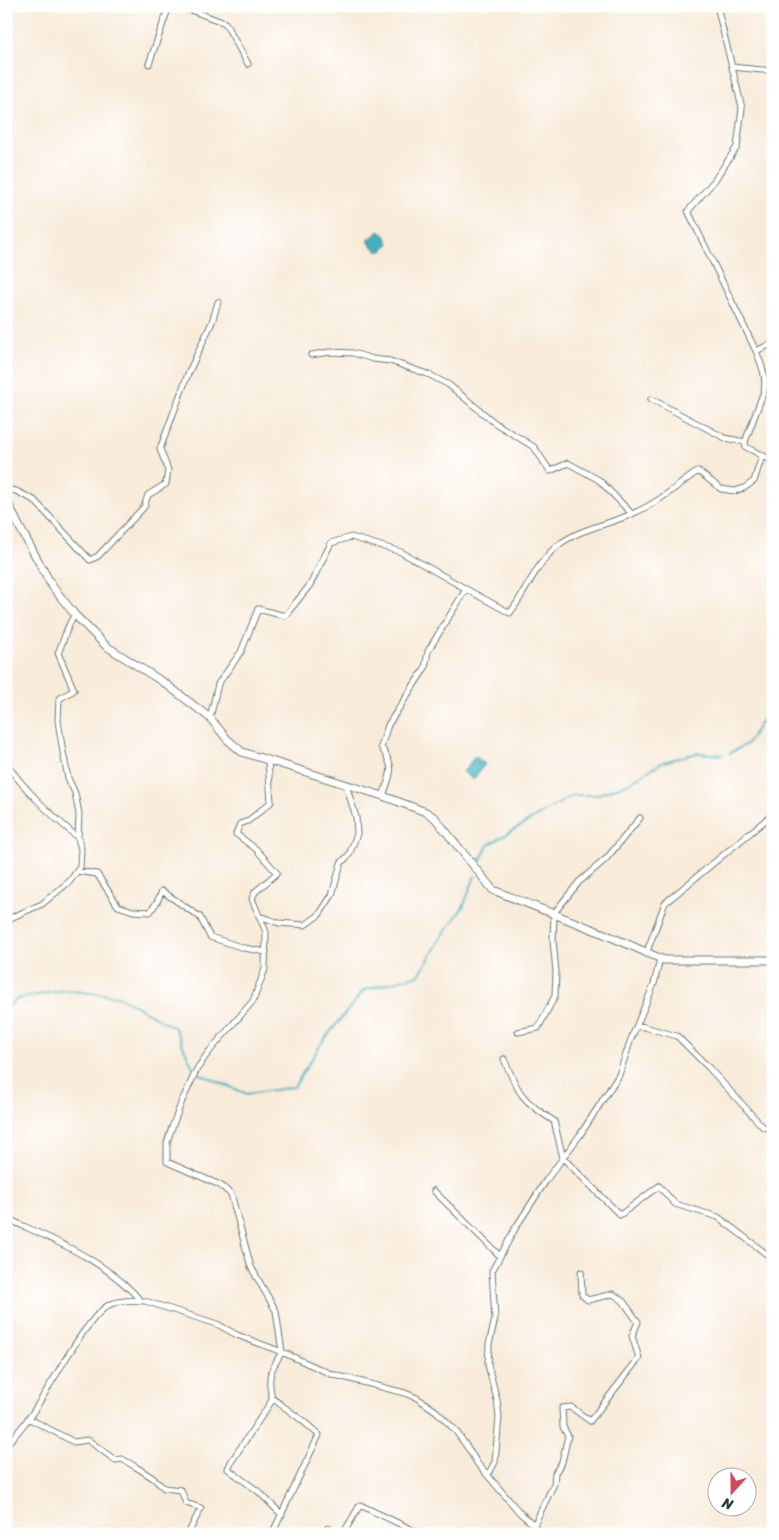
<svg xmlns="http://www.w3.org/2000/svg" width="779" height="1540" viewBox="0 0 779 1540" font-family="Sriracha,sans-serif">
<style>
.water{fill:#41b0bd;stroke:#307678}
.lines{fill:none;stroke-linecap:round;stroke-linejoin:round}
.stream{stroke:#41b0bd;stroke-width:2}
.minor-casing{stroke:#6b7a6e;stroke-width:7}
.tertiary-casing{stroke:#6b7a6e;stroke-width:9}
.minor{stroke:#fff;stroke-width:5}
.tertiary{stroke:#fff;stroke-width:7}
</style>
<rect width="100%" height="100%" fill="#fff"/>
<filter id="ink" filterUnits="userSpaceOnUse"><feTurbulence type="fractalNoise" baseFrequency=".02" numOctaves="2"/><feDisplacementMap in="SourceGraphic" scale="10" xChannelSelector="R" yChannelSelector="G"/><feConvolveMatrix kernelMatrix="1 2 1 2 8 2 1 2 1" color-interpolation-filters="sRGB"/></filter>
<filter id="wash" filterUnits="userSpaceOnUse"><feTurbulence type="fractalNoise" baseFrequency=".0096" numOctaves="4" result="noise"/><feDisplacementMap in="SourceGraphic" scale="20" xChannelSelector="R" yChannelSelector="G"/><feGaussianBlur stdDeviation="1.12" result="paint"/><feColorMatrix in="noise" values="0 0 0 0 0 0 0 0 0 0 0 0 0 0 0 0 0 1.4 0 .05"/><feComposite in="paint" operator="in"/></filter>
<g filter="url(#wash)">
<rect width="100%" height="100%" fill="#f8ebd9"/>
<path class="water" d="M 379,231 L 385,235 L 389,243 L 383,251 L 377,251 L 367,241 Z
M 475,756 L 485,764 L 473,780 L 463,772 Z"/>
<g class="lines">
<path class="stream" d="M 730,753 L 747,744 L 773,703
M 479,864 L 488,845 L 573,795 L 596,795 L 625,785 L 663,762 L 698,753 L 722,755
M 6,1008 L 17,999 L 64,990 L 118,996 L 175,1028 L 195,1072 L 247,1094 L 294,1087 L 323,1041 L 364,990 L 419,975 L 443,935 L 463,907 L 475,876"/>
</g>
</g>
<g filter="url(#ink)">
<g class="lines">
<defs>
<path id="minor" d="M 180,6 L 225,23 L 248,64
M 717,6 L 742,108 L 737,147 L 714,181 L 688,211 L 756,351 C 761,364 767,377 764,391 L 745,442 L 746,447 L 773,461
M 149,64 L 169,6
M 732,67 L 773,71
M 756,351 L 773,343
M 311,355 L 330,352 L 353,353 L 373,359 L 390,361 L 430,375 L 449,385 L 495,423 L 534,447 L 550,471 L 568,463 L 599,480 L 632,514
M 651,399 L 725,438 L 745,442
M 6,489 L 16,491 L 34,500 L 90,560 L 98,556 L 144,507 L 148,495 L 166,484 L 168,470 L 160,449 L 188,374 L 212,322 L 218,302
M 210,718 L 218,684 L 241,652 L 258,609 L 285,616 L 310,585 L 331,543 L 351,537 L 401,552 L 466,589
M 6,763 C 25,791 52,815 78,838
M 383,796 C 391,772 396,769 381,747 L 388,725 L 425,668 L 428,651 L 466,589 L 510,613 C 526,592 536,564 556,547 C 578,528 609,525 634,513 C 658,503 677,486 698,471 L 721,489 L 735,491 L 744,488 L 754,481 L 762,456
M 77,871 L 97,874 L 118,906 L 133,911 L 150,912 L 157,902 L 162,891 L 200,917 L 210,937 L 244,948 L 266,952
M 259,916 L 279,923 L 305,925 L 319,915 L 332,895 L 341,863 L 349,855 L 357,834 L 356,817 L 346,785
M 6,920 L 42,904 L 70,881 L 80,867 L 81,849 L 78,838 L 79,814 L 75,793 L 68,778 L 63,752 L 58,721 L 59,699 L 74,690 L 58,653 C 64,641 66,626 75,615
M 646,954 L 665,903 L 773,814
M 637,1025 L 677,1036 L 709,1068 L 763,1127 L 773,1129
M 518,1032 L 538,1028 L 555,996 L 556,972 L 553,940 L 554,913 L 579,882 L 606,859 L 640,818
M 504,1059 C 518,1093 522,1101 554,1121 L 563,1158 L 620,1215 L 659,1186 L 675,1204 L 718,1217 L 773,1259
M 434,1191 L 500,1256
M 6,1218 C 53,1240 106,1260 141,1301
M 273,1399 L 231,1462 L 228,1469 L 259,1492 L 282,1515
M 28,1418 L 74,1442 L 88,1440 L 115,1460 L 122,1459 L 136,1467 L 153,1478 L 164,1488 L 181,1490 L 186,1503 L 201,1508 L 188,1534
M 6,1445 C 15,1436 23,1426 31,1415 C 48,1392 87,1314 111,1304 C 121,1300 134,1300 145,1301 L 217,1324 L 237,1335 L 282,1352 L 276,1311 L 251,1267 L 231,1194 L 220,1185 L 167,1162 L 167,1143 L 171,1130 L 182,1101 L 197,1069 L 208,1053 L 253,1001 L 265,969 L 266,932 L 252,899 L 255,892 L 277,873 L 256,849 L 236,834 L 240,824 L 248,821 L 271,802 L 268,761
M 488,1475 L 495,1462 L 499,1417 L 497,1400 L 488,1365 L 489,1344 L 495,1319 L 492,1271 L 516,1227 L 547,1179 L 580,1135 L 619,1075 L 631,1039 L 654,984 L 660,959
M 534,1525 L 554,1484 L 555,1473 L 562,1462 L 568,1436 L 563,1427 L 562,1408 L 571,1407 L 590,1421 L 639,1358 L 632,1336 L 638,1322 L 623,1301 L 613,1294 L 588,1300 L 582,1295 L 581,1272
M 276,1534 L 273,1532 L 319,1435 L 303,1421 L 272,1398 C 267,1376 270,1371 282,1352 L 331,1374 L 405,1393 L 417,1398 L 436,1411 L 455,1430 L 470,1451 L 477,1463 L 520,1513 L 534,1525 L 539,1534
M 323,1534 L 328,1528 L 339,1534
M 343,1534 L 360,1505 L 421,1534"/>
<path id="tertiary" d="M 6,499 L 19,526 L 52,586 L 75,615 L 106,646 L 166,684 L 210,718 L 227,739 L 242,752 L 383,796 L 426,812 L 435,818 L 493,890 L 602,933 L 664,960 L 773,960"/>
</defs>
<use href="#minor" class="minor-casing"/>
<use href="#tertiary" class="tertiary-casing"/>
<use href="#minor" class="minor"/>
<use href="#tertiary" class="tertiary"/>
</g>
</g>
<rect width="779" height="1540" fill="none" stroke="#fff" stroke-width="25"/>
<g transform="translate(732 1492) rotate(201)"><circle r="24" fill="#ffffff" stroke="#a5b1ae"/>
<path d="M0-4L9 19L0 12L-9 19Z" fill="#d1495b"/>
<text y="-8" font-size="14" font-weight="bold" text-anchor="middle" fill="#1f3d34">N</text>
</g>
</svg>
